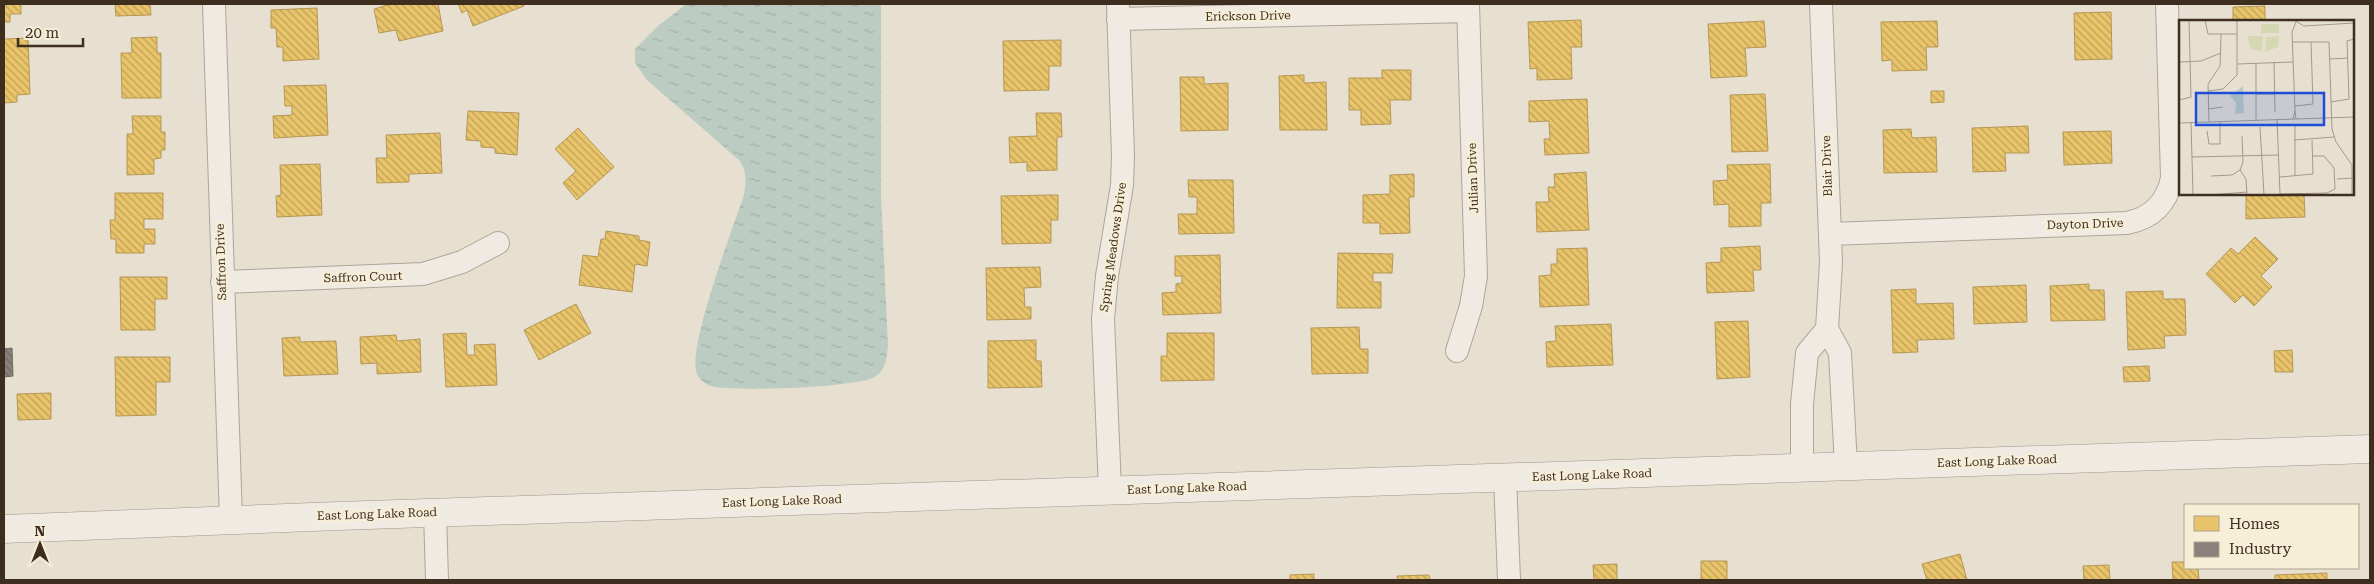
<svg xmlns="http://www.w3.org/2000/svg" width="2374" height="584" viewBox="0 0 2374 584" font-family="'Roboto Serif',serif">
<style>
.water{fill:url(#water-ripples)}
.homes{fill:url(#homes-back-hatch);stroke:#b59754}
.industry{fill:url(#industry-back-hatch);stroke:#736860}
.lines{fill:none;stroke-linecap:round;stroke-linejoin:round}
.minor-casing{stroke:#ada599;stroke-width:24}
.secondary-casing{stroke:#9c958a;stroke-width:29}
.minor{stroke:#efebe3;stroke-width:22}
.secondary{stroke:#efebe3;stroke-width:28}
.labels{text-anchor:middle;stroke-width:5;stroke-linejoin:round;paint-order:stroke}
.street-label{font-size:12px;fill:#3d2e20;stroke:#f7eed8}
.inset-road{fill:none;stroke:#a3998a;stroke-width:1}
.view{fill:#1d4ed8;fill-opacity:0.15;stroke:#1d4ed8;stroke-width:2.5}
.inset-edge{fill:none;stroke:#3d2e20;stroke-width:2.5}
</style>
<defs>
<pattern id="water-ripples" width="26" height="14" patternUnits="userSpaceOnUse" patternTransform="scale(1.25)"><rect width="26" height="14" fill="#bcccc2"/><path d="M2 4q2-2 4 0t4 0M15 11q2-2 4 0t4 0" fill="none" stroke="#a2b0a6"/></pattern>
<pattern id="homes-back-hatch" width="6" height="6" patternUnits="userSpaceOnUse" patternTransform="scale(1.25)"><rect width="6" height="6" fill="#e9c46a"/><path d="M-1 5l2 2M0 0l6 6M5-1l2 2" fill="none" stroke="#bea057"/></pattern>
<pattern id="industry-back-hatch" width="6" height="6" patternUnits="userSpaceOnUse" patternTransform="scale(1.25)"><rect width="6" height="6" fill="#8a817c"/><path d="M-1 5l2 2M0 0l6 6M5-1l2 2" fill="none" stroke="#726a65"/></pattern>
</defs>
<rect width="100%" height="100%" fill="#e7e0d1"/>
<path class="water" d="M 686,4 L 881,4 L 881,194 L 888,346 C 886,358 887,368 876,376 C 861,388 731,392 711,386 C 705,384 700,380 697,374 C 686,350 734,225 744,195 C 746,183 747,171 739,160 L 647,80 L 635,63 L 635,49 L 658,26 Z"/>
<path class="homes" d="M 4,4 L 21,4 L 21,14 L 10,14 L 10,22 L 4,22 Z
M 115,4 L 150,4 L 151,15 L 116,16 Z
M 391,4 L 438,4 L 443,31 L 399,41 L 396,30 L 379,33 L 374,9 Z
M 458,4 L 523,4 L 524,6 L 473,26 L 467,10 L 462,13 Z
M 2265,6 L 2265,21 L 2233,21 L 2233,7 Z
M 317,8 L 319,59 L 283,61 L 283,47 L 277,47 L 276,28 L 271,28 L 271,10 Z
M 2111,12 L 2112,59 L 2075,60 L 2074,13 Z
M 1581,20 L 1582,47 L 1571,47 L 1572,79 L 1537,80 L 1537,68 L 1530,69 L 1528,22 Z
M 1764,21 L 1766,47 L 1745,48 L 1747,76 L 1711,78 L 1708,24 Z
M 1937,21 L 1938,47 L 1926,47 L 1927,70 L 1892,71 L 1892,60 L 1882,61 L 1881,22 Z
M 157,37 L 157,53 L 161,53 L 161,98 L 122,98 L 121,53 L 132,53 L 131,38 Z
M 28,38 L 30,94 L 17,95 L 17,102 L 4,103 L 4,39 Z
M 1061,40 L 1061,66 L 1049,66 L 1049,90 L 1004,91 L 1003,41 Z
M 1382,70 L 1411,70 L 1411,100 L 1390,100 L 1391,124 L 1361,125 L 1361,110 L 1349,110 L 1349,78 L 1382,78 Z
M 1304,75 L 1304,83 L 1326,82 L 1327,130 L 1280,130 L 1279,76 Z
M 1180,77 L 1204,77 L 1204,84 L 1228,83 L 1228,130 L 1181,131 Z
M 326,85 L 328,135 L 274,138 L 273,116 L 292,115 L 292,106 L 285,106 L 284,86 Z
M 1931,91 L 1944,91 L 1944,102 L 1931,103 Z
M 1765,94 L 1768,151 L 1732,152 L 1730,95 Z
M 1587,99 L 1589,153 L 1545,155 L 1544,139 L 1550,139 L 1549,121 L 1529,122 L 1529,101 Z
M 468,111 L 519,113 L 517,155 L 495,153 L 495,148 L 481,147 L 481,141 L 466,140 Z
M 1036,113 L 1061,113 L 1062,137 L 1057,137 L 1057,170 L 1027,171 L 1027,162 L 1010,163 L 1009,137 L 1037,136 Z
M 132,116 L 161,116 L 161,132 L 165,132 L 165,150 L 161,150 L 161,158 L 154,159 L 154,174 L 127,175 L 127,134 L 133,134 Z
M 2028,126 L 2029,153 L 2005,153 L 2006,171 L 1973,172 L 1972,128 Z
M 578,128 L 614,167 L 577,200 L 563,183 L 576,171 L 555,149 Z
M 1911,129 L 1912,138 L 1936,137 L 1937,172 L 1884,173 L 1883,130 Z
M 2111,131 L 2112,163 L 2064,165 L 2063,132 Z
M 440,133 L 442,173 L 409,174 L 409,182 L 377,183 L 376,158 L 387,158 L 386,135 Z
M 320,164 L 322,215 L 277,217 L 276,196 L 281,195 L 280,165 Z
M 1770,164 L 1771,203 L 1761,203 L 1761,226 L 1729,227 L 1729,204 L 1714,205 L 1713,181 L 1728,180 L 1727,165 Z
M 1586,172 L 1589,230 L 1537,232 L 1536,202 L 1549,202 L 1548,187 L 1555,187 L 1554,174 Z
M 1414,174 L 1414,197 L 1409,197 L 1410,233 L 1380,234 L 1380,223 L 1363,223 L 1363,195 L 1390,194 L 1390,175 Z
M 1188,180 L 1233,180 L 1234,233 L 1179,234 L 1178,214 L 1197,214 L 1197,197 L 1189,197 Z
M 115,193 L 163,193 L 163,219 L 144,219 L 144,229 L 155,229 L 155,244 L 144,244 L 144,253 L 116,253 L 116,239 L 111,239 L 110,220 L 115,220 Z
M 2246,194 L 2304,194 L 2305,217 L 2246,219 Z
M 1050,195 L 1058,195 L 1058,220 L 1051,220 L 1051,243 L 1002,244 L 1001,196 Z
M 606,231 L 639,236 L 639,240 L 650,242 L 647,266 L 635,264 L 632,292 L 579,285 L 583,255 L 598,257 L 601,239 L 605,239 Z
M 2255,237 L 2278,259 L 2261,276 L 2272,287 L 2254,306 L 2243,295 L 2235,303 L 2206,274 L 2231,248 L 2238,254 Z
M 1760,246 L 1761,270 L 1753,270 L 1754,291 L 1707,293 L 1706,263 L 1721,262 L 1721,248 Z
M 1587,248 L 1589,305 L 1540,307 L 1539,276 L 1551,275 L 1551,264 L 1557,264 L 1557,249 Z
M 1338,253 L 1393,254 L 1392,273 L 1373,273 L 1373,282 L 1381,282 L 1381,308 L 1337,308 Z
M 1220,255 L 1221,313 L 1163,315 L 1162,293 L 1176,292 L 1176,284 L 1182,283 L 1182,276 L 1175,276 L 1175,256 Z
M 1040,267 L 1041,287 L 1024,288 L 1025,307 L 1031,307 L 1031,319 L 987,320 L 986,268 Z
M 120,277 L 167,277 L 167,299 L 155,299 L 155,330 L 121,330 Z
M 2089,284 L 2089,290 L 2104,290 L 2105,320 L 2051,321 L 2050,286 Z
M 2026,285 L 2027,322 L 1974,324 L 1973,287 Z
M 1916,289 L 1916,304 L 1953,303 L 1954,339 L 1917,340 L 1918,352 L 1893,353 L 1891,290 Z
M 2163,291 L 2163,299 L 2185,299 L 2186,335 L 2164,336 L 2165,348 L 2128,350 L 2126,292 Z
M 576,304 L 591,333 L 539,360 L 524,330 Z
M 1748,321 L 1750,377 L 1717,379 L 1715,322 Z
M 1611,324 L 1613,365 L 1547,367 L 1546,342 L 1556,341 L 1555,326 Z
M 1359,327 L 1360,349 L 1368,349 L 1368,373 L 1312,374 L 1311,328 Z
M 466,333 L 467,355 L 475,355 L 474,345 L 495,344 L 497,385 L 446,387 L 443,334 Z
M 1167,333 L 1214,333 L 1214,380 L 1161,381 L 1161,356 L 1167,356 Z
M 396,335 L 397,341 L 420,339 L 421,372 L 377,374 L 377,363 L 361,364 L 360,337 Z
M 300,337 L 300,342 L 336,341 L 338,374 L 284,376 L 282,338 Z
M 1036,340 L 1036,361 L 1041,361 L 1042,387 L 988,388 L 988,341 Z
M 2292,350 L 2293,372 L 2275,372 L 2274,351 Z
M 115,357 L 170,357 L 170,382 L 156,382 L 156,415 L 116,416 Z
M 2149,366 L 2150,381 L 2124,382 L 2123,367 Z
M 51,393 L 51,419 L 18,420 L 17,394 Z
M 1960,554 L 1967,580 L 1927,580 L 1922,564 Z
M 1701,561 L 1727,561 L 1727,580 L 1701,580 Z
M 2172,562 L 2185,562 L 2185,568 L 2198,568 L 2199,580 L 2173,580 Z
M 1617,564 L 1617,580 L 1594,580 L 1593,565 Z
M 2109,565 L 2110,580 L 2084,580 L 2083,566 Z
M 2327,573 L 2327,580 L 2275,580 L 2275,575 Z
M 1314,574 L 1314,580 L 1290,580 L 1290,575 Z
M 1429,575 L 1430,580 L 1398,580 L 1397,576 Z"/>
<path class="industry" d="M 12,348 L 13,376 L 4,377 L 4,349 Z"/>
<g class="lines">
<defs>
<path id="minor" d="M 214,4 L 231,520
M 1821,4 L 1831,262 L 1827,329
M 1118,19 L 1468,11
M 1830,234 L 2127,223 C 2152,218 2167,203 2172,178 L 2167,4
M 222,282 L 423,274 L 462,262 L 498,243
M 1457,351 L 1471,306 L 1476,276 L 1468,4
M 1802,467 L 1802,404 L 1807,353 L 1827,329 L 1840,353 L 1846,466
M 1505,477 L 1509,580
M 1110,490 L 1103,319 L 1107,276 L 1122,185 L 1123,156 L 1118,4
M 435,512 L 437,580"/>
<path id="secondary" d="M 4,529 L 338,516 L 2370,449"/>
</defs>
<use href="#minor" class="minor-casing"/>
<use href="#secondary" class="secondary-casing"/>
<use href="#minor" class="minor"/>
<use href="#secondary" class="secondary"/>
</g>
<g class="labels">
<g class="street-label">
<text transform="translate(1248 16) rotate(-1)" y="4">Erickson Drive</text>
<text transform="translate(1827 166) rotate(-92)" y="4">Blair Drive</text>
<text transform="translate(1473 178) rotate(-92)" y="4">Julian Drive</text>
<text transform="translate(2085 224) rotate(-2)" y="4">Dayton Drive</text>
<text transform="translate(1113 247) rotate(-82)" y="4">Spring Meadows Drive</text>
<text transform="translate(221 262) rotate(-92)" y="4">Saffron Drive</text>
<text transform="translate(363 277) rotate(-2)" y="4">Saffron Court</text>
<text transform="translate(1997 461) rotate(-2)" y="4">East Long Lake Road</text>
<text transform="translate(1592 475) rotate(-2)" y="4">East Long Lake Road</text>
<text transform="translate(1187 488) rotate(-2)" y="4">East Long Lake Road</text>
<text transform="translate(782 501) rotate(-2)" y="4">East Long Lake Road</text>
<text transform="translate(377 514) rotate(-2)" y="4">East Long Lake Road</text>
</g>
</g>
<g transform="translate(2179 20)">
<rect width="175" height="175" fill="#e7e0d1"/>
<path d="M 82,4 L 100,4 L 100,13 L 82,13 ZM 68,16 L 84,16 L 83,32 L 72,29 ZM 100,16 L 99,27 L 86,32 L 87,17 Z" fill="#d6d7b3"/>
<path d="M 64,66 L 65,93 L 56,94 L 57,83 L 51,76 Z" fill="#bcccc2"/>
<path class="inset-road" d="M 26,0 L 29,14 L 58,14M 115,0 L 125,6 L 175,3M 114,22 L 150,22 L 153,109 L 157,122 L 173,145 L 173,175M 151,39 L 169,38M 0,42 L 22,41 L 42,33M 95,42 L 96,92M 77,43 L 77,100M 59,44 L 114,42M 29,71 L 44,69 L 58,55 L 58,0M 77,74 L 96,74M 0,80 L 12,77 L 10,0M 152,82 L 170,79 L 168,21 L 175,19M 116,86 L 134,84 L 132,22M 29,89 L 44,87M 116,91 L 113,12 L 117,2M 98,99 L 101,174M 114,99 L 116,91 L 117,99M 30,101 L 29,64 L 41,46 L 42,14M 12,102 L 14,175M 0,103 L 175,97M 116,106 L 116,156M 81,107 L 85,175M 28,111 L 30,124 L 41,124 L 41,102M 115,120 L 155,117M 13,137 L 100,135M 61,150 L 67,159 L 68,175M 32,156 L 53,155 L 61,150 L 64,142 L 63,116M 101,157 L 134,154 L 133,120M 158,159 L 175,158M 101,174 L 148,173 L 156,169 L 155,148 L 145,136 L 134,136M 31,175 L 68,172"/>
<path class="view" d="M 17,73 L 145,73 L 145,105 L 17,105 Z"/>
<rect width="175" height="175" class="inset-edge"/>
</g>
<rect width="2374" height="584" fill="none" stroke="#3d2e20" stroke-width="10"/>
<rect x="2184" y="504" width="175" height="65" fill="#f7eed8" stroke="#ada18e"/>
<rect x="2194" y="516" width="25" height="15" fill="#e9c46a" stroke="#ada18e"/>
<text x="2229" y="529" font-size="15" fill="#3d2e20">Homes</text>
<rect x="2194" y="542" width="25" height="15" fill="#8a817c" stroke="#ada18e"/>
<text x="2229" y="554" font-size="15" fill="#3d2e20">Industry</text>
<g transform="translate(40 544)" stroke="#f7eed8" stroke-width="4" paint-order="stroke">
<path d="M0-4L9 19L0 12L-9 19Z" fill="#3d2e20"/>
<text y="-8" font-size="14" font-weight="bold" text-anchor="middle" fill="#3d2e20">N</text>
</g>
<path d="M18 38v8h65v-8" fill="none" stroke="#3d2e20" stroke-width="2.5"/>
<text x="25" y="38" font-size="15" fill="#3d2e20" stroke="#f7eed8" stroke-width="4" paint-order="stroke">20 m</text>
</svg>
